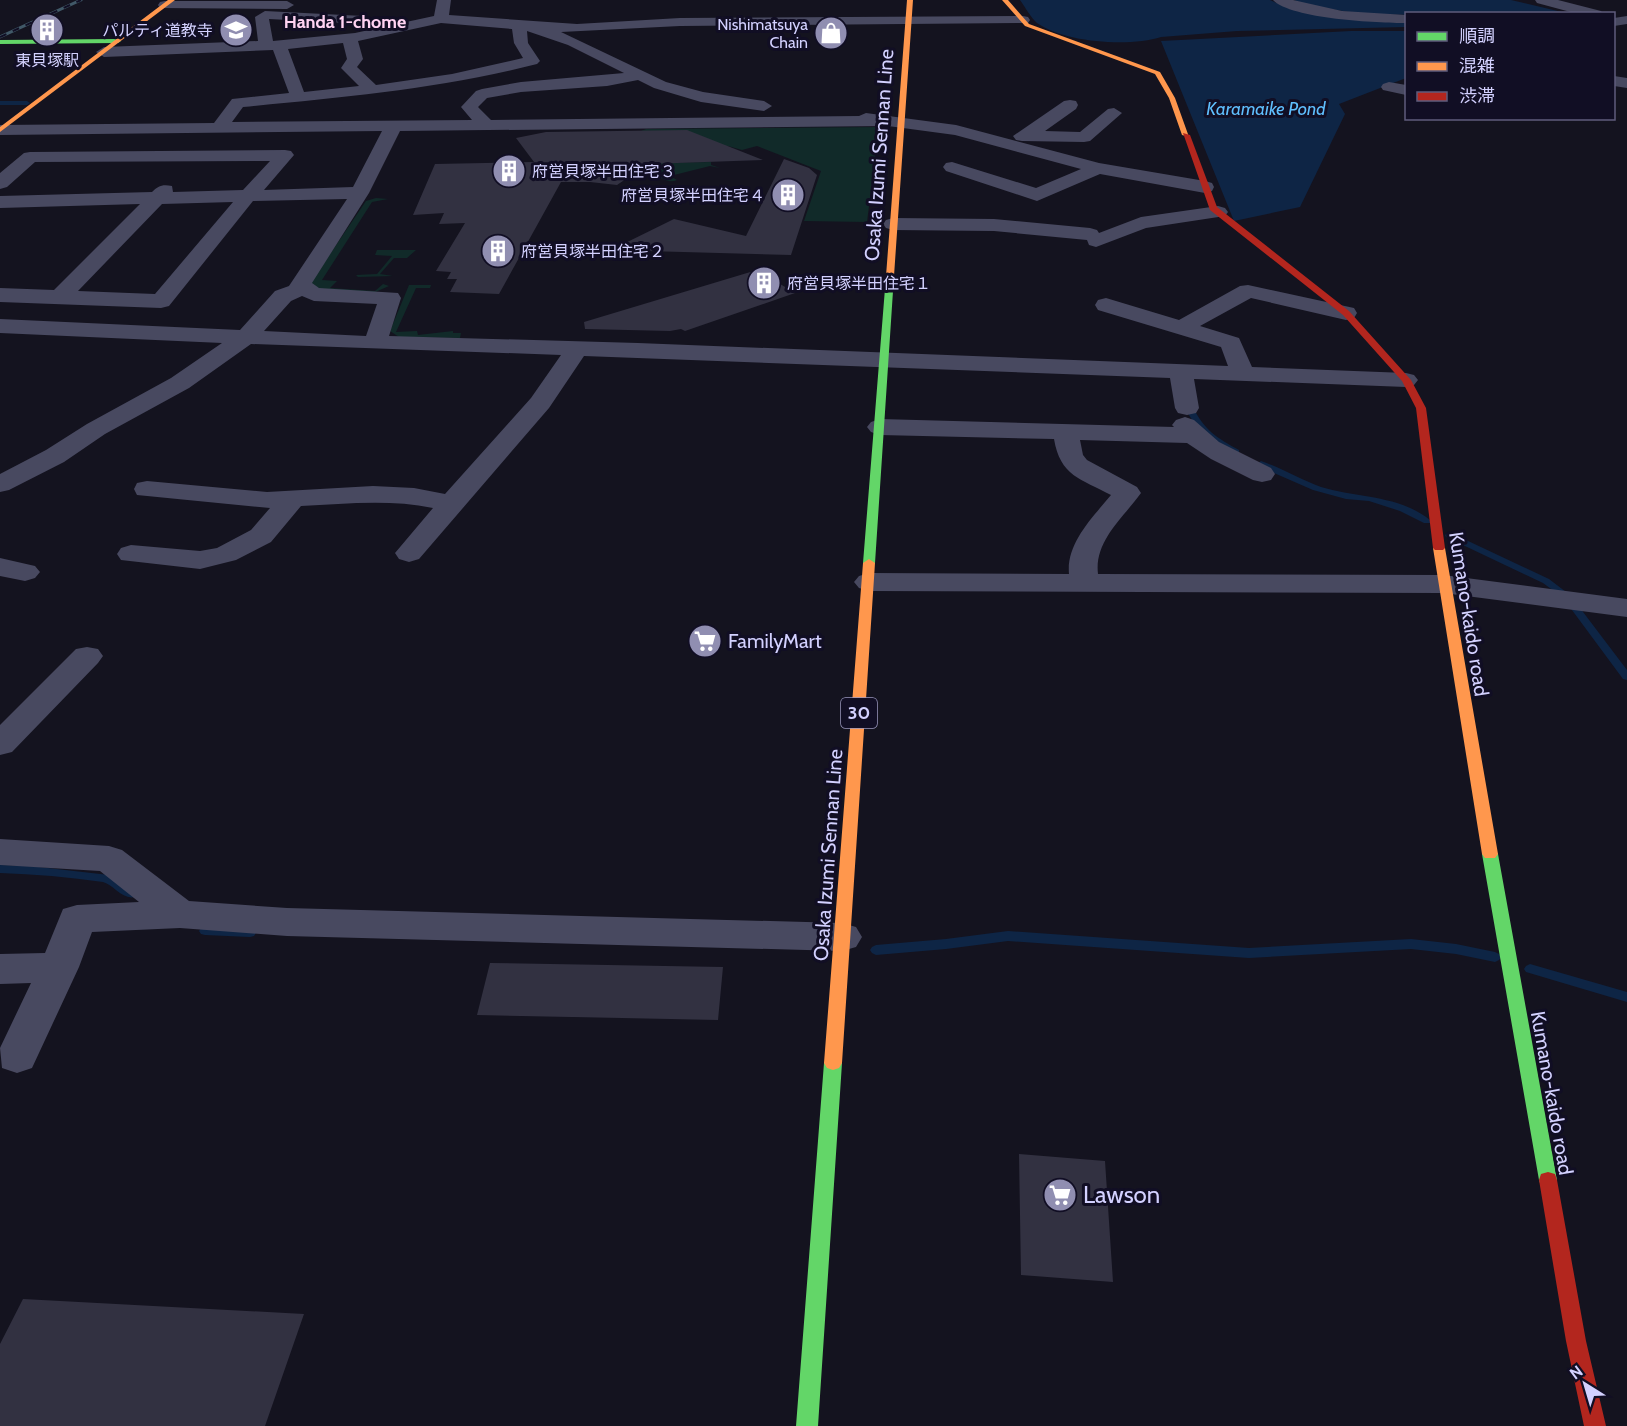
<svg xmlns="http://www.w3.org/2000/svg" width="1627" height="1426" viewBox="0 0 1627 1426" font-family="Cabin,'Noto Sans JP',sans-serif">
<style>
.green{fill:#112a29}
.water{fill:#0e2545}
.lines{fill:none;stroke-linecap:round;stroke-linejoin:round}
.stream{fill:#0e2545;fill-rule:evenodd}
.building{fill:#323141}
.street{fill:#484960;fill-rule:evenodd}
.fast{fill:#63d668;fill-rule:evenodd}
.slow{fill:#ff974d;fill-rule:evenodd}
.jam{fill:#b3261e;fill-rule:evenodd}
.rail-casing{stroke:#415968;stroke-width:3}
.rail{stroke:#110e24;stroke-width:2;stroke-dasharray:7;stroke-linecap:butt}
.labels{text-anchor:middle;stroke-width:6;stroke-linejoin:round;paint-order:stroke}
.far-poi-label{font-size:16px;fill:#d3d1ff;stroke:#110e24;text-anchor:end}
.far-neighbourhood-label{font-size:18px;font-weight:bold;fill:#ffd3f2;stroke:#110e24}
.far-water-label{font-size:18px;font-style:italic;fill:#5fbffe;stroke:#110e24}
.shield{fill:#110e24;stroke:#9996bd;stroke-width:1.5}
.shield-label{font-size:18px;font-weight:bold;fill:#d3d1ff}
.street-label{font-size:20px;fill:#d3d1ff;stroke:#110e24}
.poi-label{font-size:20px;fill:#d3d1ff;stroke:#110e24;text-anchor:start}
.near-poi-label{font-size:24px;fill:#d3d1ff;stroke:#110e24;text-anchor:start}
</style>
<rect width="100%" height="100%" fill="#14131f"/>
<path class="green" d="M 879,127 L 867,222 L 804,221 L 821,171 L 757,146 L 742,150 L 728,146 L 722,148 L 636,133 L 646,129 Z
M 711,162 L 711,165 L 720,168 L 710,166 L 670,176 L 677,180 C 668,184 659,177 651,172 L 661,169 L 646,163 Z
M 376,198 L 388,199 L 372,202 L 322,280 L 337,281 L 330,288 L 375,291 L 383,284 L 389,286 L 373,293 L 319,290 L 312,286 L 311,282 L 366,201 Z
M 377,250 L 416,250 L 407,258 L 394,258 L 380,274 L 393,276 L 358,277 L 356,275 L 377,274 L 392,256 L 375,255 Z
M 409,285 L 431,285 L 430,288 L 416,288 L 396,332 L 417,331 L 418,335 L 453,331 L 453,333 L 461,333 L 460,338 L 399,337 L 390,331 Z"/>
<path class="water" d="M 1020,0 L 1270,0 C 1314,21 1359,20 1406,21 L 1406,27 L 1237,31 L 1161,37 C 1130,47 1065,43 1037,23 C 1031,18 1025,7 1020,0 Z
M 1294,0 L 1511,0 L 1566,13 L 1367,15 L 1306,5 Z
M 1351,31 L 1406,31 L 1406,78 L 1339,104 L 1345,114 L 1300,207 L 1234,221 L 1161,41 Z"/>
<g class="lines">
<path class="stream" d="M 0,101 L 27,101 L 30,103 L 27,105 L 0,105 Z
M 1187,407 L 1193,407 C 1204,430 1217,438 1239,450 L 1239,454 C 1220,455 1193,426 1186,409 Z
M 1261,461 C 1282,468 1301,480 1321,487 C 1357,498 1401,495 1431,521 L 1430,523 L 1424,523 L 1400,511 L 1369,501 L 1346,499 L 1313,490 L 1258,466 L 1257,464 Z
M 1449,532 L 1549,579 L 1566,592 L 1564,594 L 1558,594 L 1543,583 L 1446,537 L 1445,535 Z
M 1574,603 L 1577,604 L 1627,670 L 1627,680 L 1623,679 L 1569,606 Z
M 0,865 L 30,866 L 109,875 L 135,891 L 137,894 L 135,897 C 122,900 114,885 103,882 C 69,877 34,874 0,873 Z
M 205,927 L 250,929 L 254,930 L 256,933 L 254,936 L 250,937 L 205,935 L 201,934 L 199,931 L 201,928 Z
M 1008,931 L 1249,948 L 1411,939 L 1456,944 L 1495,952 L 1499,954 L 1501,957 L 1499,960 L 1495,962 L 1456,954 L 1411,949 L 1249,958 L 1008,941 L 946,949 L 876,955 L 872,953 L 870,950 L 872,947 L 876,945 L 946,939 Z
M 1530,964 L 1627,992 L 1627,1002 L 1526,972 L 1524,969 L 1526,966 Z"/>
</g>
<path class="building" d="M 687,130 L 763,160 L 648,164 L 617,185 L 590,182 L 561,182 L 499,294 L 450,292 L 457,279 L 447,279 L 451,272 L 436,271 L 465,223 L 439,224 L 444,213 L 413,215 L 435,164 L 534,162 L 516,138 L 546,132 Z
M 784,159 L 809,168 L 817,175 L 791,255 L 611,250 L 674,219 L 746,236 Z
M 757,270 L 795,293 L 685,331 L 681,329 L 670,331 L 585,329 L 584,322 Z
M 490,963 L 723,967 L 718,1020 L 477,1015 Z
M 1019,1154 L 1105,1161 L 1113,1282 L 1021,1275 Z
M 23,1299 L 304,1314 L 265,1426 L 0,1426 L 0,1344 Z"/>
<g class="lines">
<path class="street" d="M 437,0 L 451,0 L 449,15 L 577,24 L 680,18 L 1023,16 L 1028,17 L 1030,20 L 1028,23 L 680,26 L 561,32 L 666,82 L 703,92 L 764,101 L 772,106 L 764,111 L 701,102 L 654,88 L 638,80 L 607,86 L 521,92 L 487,98 L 478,107 L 491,120 L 859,116 L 866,113 L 956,125 L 1099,163 L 1205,181 L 1212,183 L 1214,187 L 1212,191 L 1205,193 L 1100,174 L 1037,201 L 946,171 L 943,167 L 946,163 L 952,162 L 1036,188 L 1081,169 L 955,135 L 888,126 L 400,131 L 369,193 L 312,283 L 319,288 L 398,293 L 401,298 L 389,336 L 638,343 L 1228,366 L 1221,347 L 1098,310 L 1095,305 L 1098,300 L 1106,298 L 1179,320 L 1240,286 L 1248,285 L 1354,308 L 1357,313 L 1354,318 L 1346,320 L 1251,298 L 1200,326 L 1239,338 L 1252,367 L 1406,373 L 1414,375 L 1418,380 L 1414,385 L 1406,387 L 1194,379 L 1199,408 L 1196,413 L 1187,415 L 1178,413 L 1175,408 L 1170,378 L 584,356 L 549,408 L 419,559 L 409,562 L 399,559 L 395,553 L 433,508 C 389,499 345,504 301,506 L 271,542 L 236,560 L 200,569 L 121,560 L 117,554 L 121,548 L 131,545 L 200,551 L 217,548 L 251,530 L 270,508 L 137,495 L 134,489 L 137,483 L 147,481 L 267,492 L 373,486 L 414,488 L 445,494 L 531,398 L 561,355 L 251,344 L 189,388 L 105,434 L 64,462 L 9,490 L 0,492 L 0,474 L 46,450 L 87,424 L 171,378 L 222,343 L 0,333 L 0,319 L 240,330 L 275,291 L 289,286 L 347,199 L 253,201 L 169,306 L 161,308 L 0,302 L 0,288 L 54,290 L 140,204 L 0,208 L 0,196 L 152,192 C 158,186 162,184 172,186 L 173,192 L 243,190 L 270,161 L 35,162 L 7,187 L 0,189 L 0,173 L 24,153 L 30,152 L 285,150 L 291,151 L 294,155 L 264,190 L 353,187 L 382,131 L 0,135 L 0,125 L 214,123 L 232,99 L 289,93 L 273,50 L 104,57 L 96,52 L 104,47 L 258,41 L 255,17 L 265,11 L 363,16 L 370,20 L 363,24 L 269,19 L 273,41 L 355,33 L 434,16 ZM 441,23 L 512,29 L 514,43 L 523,58 L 452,74 L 376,85 L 357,67 L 363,59 L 358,41 ZM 527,31 L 568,45 L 624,73 L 521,82 L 482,89 L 476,91 L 461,107 L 472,120 L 232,122 L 243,107 C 344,97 438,89 537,64 L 540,61 L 528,43 ZM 343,43 L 347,59 L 341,68 L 359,86 L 304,92 L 288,49 ZM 233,202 L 155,294 L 78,291 L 162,204 ZM 302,296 L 314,301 L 377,304 L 366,336 L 264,331 L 291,301 Z
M 1273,0 L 1293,0 L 1342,11 L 1406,15 L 1406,23 C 1379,23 1291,19 1273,0 Z
M 1535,0 L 1558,0 L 1601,11 L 1603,14 L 1578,14 L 1537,3 Z
M 165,1 L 287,1 L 294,5 L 287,9 L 160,8 L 158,5 L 160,2 Z
M 1627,16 L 1627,24 L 1614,26 L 1614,18 Z
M 1614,76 L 1627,78 L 1627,88 L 1614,86 Z
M 1389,82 L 1406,85 L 1406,95 L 1383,90 L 1381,87 L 1383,84 Z
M 1070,100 L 1076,101 L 1078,105 L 1076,109 L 1045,131 L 1080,132 L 1108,109 L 1114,108 L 1122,113 L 1090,141 L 1084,142 L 1022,141 L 1016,140 L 1013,136 L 1064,101 Z
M 1218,206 L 1225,208 L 1228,212 L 1225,216 L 1146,228 L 1096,247 L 1089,245 L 1087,240 L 994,231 L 893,230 L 886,228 L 883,224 L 886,220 L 893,218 L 994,219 L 1090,228 L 1097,230 L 1099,233 L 1141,217 Z
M 1185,417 L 1194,420 L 1219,442 L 1271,468 L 1275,474 L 1271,480 L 1262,482 L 1253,480 L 1211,459 L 1187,443 L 1080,440 L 1083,455 L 1087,460 L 1137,487 L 1141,493 C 1123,518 1094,541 1098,574 L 1443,575 L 1627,599 L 1627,617 L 1443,593 L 869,591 L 859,588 L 854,582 L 859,576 L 869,573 L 1069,574 C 1066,543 1093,517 1111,495 C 1081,479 1060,476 1054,439 L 880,435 L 871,432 L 867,427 L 871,422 L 880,419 L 1174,427 L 1172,425 L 1176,420 Z
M 0,558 L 35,566 L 40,572 L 35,578 L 25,581 L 0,576 Z
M 87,647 L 98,649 L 103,656 L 98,663 L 12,752 L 0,755 L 0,725 L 76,649 Z
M 0,839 L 109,846 L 122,850 L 189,901 L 287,908 L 842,923 L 856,927 L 862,937 L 856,947 L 842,951 L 287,936 L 180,928 L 92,932 L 79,967 L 32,1068 L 17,1073 L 2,1068 L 0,1048 L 31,983 L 0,984 L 0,954 L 45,953 L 63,909 L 77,905 L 139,902 L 100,871 L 0,865 Z"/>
<path class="fast" d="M 0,40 L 118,39 L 121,41 L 118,43 L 0,44 Z
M 890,273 L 894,276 L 875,563 L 869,567 L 863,563 L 886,276 Z
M 1490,849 L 1495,850 L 1498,854 L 1557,1180 L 1555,1186 L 1548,1188 L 1541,1186 L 1539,1180 L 1482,854 L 1485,850 Z
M 833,1056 L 839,1058 L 842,1063 L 818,1426 L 796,1426 L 824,1063 L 827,1058 Z"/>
<path class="slow" d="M 168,0 L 175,0 L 0,132 L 0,127 Z
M 907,0 L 913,0 L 894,276 L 890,279 L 886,276 Z
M 1002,0 L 1008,0 L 1029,24 L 1160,72 L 1175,98 L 1189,137 L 1182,135 L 1169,98 L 1155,74 L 1025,26 Z
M 1439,544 L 1445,548 L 1498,854 L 1495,858 L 1485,858 L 1482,854 L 1433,548 Z
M 869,559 L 875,563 L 842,1063 L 839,1068 L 833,1070 L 827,1068 L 824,1063 L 863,563 Z"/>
<path class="jam" d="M 1183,133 L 1190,135 L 1217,207 L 1349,311 L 1411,380 L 1426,408 L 1445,548 L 1443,550 L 1435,550 L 1433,548 L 1416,408 L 1402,381 L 1343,315 L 1210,210 Z
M 1548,1172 L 1555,1174 L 1557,1180 L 1586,1341 L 1606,1426 L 1584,1426 L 1566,1341 L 1539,1180 L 1541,1174 Z"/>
<defs>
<path id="rail" d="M 0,37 L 81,0"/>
</defs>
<use href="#rail" class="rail-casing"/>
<use href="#rail" class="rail"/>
</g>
<defs>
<symbol id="building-disc" viewBox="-11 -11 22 22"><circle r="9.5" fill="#908eb1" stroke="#110e24"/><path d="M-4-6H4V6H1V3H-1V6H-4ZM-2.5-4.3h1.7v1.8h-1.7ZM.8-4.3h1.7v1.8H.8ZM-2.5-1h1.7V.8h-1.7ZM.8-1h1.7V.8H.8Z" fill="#fff"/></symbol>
<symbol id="school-disc" viewBox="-11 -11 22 22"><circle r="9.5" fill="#908eb1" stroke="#110e24"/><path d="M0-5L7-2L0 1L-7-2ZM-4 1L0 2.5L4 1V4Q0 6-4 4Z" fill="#fff"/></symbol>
<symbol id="shop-disc" viewBox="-11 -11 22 22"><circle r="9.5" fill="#908eb1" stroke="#110e24"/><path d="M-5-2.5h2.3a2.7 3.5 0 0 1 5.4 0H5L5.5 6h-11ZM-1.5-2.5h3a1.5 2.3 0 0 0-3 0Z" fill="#fff"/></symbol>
<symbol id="supermarket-disc" viewBox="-11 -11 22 22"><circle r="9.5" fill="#908eb1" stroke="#110e24"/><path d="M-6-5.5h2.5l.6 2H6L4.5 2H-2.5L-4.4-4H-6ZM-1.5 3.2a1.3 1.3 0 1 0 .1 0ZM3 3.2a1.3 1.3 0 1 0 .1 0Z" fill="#fff"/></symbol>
</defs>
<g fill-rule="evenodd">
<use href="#building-disc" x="28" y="11" width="38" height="38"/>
<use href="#school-disc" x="217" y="11" width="38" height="38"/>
<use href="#shop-disc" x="812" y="14" width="38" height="38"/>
<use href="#building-disc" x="490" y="152" width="38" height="38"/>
<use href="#building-disc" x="769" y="176" width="38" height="38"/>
<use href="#building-disc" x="479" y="232" width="38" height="38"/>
<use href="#building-disc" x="745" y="264" width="38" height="38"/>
<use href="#supermarket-disc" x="686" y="622" width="38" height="38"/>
<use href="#supermarket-disc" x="1041" y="1176" width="38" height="38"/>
</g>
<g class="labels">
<g class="far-poi-label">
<text x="808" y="30">Nishimatsuya<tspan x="808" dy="18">Chain</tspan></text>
<text x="213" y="36">パルティ道教寺</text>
<text x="47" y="66" text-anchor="middle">東貝塚駅</text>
<text x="532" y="177" text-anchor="start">府営貝塚半田住宅３</text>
<text x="765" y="201">府営貝塚半田住宅４</text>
<text x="521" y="257" text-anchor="start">府営貝塚半田住宅２</text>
<text x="787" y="289" text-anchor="start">府営貝塚半田住宅１</text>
</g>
<g class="far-neighbourhood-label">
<text x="345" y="28">Handa 1-chome</text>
</g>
<g class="far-water-label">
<text x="1266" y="115">Karamaike Pond</text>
</g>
<rect class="shield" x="841" y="698" width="36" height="30" rx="4.5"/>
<g class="shield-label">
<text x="859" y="719">30</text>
</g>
<g class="street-label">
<text transform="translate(879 155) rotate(-86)" y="7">Osaka Izumi Sennan Line</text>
<text transform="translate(1469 614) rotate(81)" y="7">Kumano-kaido road</text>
<text transform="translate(828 855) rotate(-86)" y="7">Osaka Izumi Sennan Line</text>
<text transform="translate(1552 1093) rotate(80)" y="7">Kumano-kaido road</text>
</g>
<g class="poi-label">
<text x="728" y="648">FamilyMart</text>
</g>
<g class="near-poi-label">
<text x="1083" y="1203">Lawson</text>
</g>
</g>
<rect x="1405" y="12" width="210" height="108" fill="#110e24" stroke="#5f5c7c" stroke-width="1.5"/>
<rect x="1417" y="32" width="30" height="9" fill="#63d668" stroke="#5f5c7c" stroke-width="1.5"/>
<text x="1459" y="42" font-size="18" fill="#d3d1ff">順調</text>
<rect x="1417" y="62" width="30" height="9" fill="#ff974d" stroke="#5f5c7c" stroke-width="1.5"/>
<text x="1459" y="72" font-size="18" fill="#d3d1ff">混雑</text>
<rect x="1417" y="92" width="30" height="9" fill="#b3261e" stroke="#5f5c7c" stroke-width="1.5"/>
<text x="1459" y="102" font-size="18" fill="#d3d1ff">渋滞</text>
<g transform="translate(1585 1384) rotate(323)" stroke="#110e24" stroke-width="4.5" paint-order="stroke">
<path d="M0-4.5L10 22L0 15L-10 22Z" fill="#d3d1ff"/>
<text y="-9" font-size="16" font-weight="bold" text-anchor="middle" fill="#d3d1ff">N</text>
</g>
</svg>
